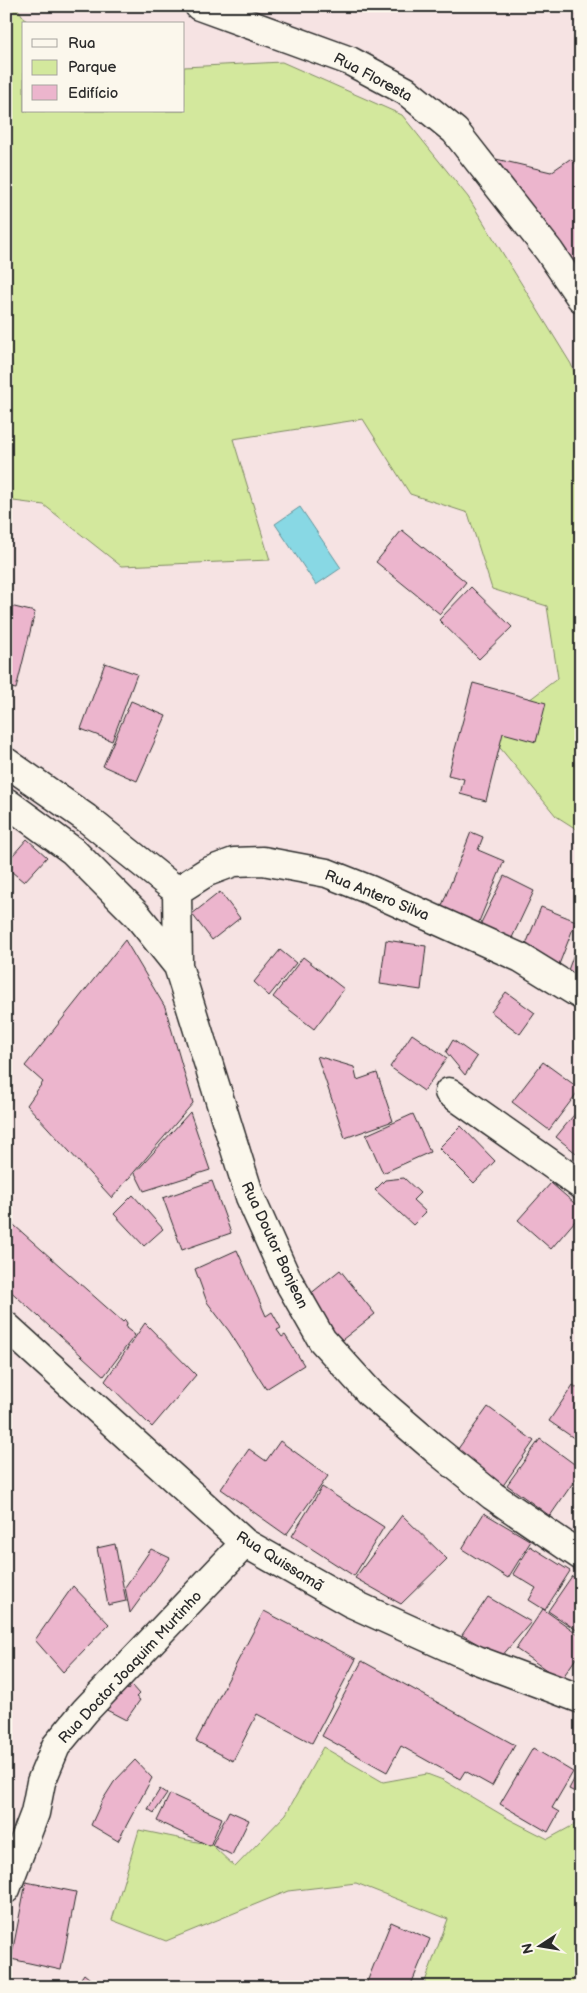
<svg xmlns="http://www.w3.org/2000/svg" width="587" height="1993" viewBox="0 0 587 1993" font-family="'Balsamiq Sans',sans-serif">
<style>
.green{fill:#d3e89d;stroke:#7f8a64}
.water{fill:#88d8e4;stroke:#63939a}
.building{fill:#ecb5cd;stroke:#2b2b2b}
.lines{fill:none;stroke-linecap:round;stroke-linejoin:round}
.minor-casing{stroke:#2b2b2b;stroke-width:31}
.minor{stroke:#fbf7ec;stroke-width:28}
.labels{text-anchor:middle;stroke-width:5;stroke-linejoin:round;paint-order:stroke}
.street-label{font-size:15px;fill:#2b2b2b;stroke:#fbf7ec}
</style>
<rect width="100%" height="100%" fill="#f6e3e3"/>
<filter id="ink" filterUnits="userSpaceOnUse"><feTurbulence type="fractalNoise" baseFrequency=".02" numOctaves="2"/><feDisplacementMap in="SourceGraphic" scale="10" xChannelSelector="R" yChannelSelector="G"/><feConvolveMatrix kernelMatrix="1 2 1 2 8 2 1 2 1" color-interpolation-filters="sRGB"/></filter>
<g filter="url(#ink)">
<path class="green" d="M 6,6 L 16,6 L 28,24 L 24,24 L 24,111 L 184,111 L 184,67 L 282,62 L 402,115 L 468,197 L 571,364 L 581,390 L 581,832 L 556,816 L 487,732 L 558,678 L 547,606 L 492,589 L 468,513 L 410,494 L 363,419 L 233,439 L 270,560 L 121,566 L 44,505 L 6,500 Z
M 323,1747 L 383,1782 L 427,1774 L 443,1780 L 509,1819 L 548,1839 L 581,1821 L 581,1987 L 423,1987 L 448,1919 L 356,1883 L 288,1891 L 166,1941 L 112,1920 L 139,1830 L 212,1845 L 235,1867 L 286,1814 Z"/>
<path class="water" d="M 300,507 L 341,568 L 316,585 L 275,524 Z"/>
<path class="building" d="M 496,159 L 551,172 L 570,159 L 581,167 L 581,280 Z
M 402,530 L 466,582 L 440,614 L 376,562 Z
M 471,587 L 512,627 L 479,659 L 439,620 Z
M 6,605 L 35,612 L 16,689 L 6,687 Z
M 105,663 L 137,674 L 112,741 L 81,729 Z
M 473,683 L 546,703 L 536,742 L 503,733 L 486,801 L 460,794 L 464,779 L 448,775 Z
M 131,701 L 166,716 L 137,781 L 103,766 Z
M 471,832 L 483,837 L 478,850 L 504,861 L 478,924 L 441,908 Z
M 27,839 L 47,857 L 24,882 L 6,867 L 6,863 Z
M 504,876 L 534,891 L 510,942 L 479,927 Z
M 220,892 L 240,918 L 212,940 L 192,914 Z
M 541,907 L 576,921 L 558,967 L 523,952 Z
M 581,935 L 581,987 L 564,981 Z
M 125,940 L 165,1007 L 193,1103 L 112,1198 L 27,1105 L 43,1082 L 25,1066 Z
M 386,940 L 426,946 L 421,990 L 380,984 Z
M 280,950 L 296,963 L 269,996 L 254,982 Z
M 303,957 L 344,989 L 314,1029 L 273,997 Z
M 506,992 L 535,1013 L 520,1034 L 491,1012 Z
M 412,1034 L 447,1058 L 424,1091 L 390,1067 Z
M 453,1040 L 477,1057 L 465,1075 L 446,1052 Z
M 317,1056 L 354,1067 L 357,1080 L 377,1073 L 393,1121 L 345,1138 Z
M 543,1062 L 580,1089 L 549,1130 L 512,1102 Z
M 578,1110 L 581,1112 L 581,1157 L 556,1137 Z
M 190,1112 L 210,1170 L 144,1191 L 135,1173 Z
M 413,1114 L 430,1152 L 383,1173 L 366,1135 Z
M 461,1126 L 495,1161 L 474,1183 L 439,1148 Z
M 404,1178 L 420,1193 L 413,1200 L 426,1212 L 413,1225 L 375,1190 L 385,1180 Z
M 212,1181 L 231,1233 L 182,1250 L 163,1198 Z
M 551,1183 L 581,1209 L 581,1214 L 551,1249 L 518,1220 Z
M 133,1195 L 163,1229 L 144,1246 L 114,1214 Z
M 6,1218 L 123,1322 L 125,1320 L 127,1323 L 126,1328 L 135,1335 L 104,1376 L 6,1287 Z
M 237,1250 L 266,1316 L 272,1312 L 281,1328 L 277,1330 L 282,1337 L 285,1335 L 304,1365 L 266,1389 L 229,1331 L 207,1302 L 195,1269 Z
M 340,1270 L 375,1314 L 338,1343 L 304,1299 Z
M 145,1323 L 196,1375 L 152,1427 L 105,1381 Z
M 573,1385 L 581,1391 L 581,1443 L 549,1421 Z
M 488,1407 L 534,1441 L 502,1487 L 455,1453 Z
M 540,1439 L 581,1469 L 581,1471 L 550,1516 L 507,1485 Z
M 280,1441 L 328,1476 L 286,1535 L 221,1489 L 249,1449 L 266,1461 Z
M 322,1487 L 384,1527 L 354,1576 L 292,1536 Z
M 484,1513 L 531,1541 L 508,1578 L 462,1549 Z
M 402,1515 L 447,1559 L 401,1604 L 355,1578 Z
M 115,1544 L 126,1601 L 108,1605 L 97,1548 Z
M 530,1546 L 570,1571 L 545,1610 L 529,1600 L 536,1588 L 513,1574 Z
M 151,1549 L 170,1558 L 130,1613 L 125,1587 Z
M 572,1576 L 581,1582 L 581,1633 L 548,1611 Z
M 73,1586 L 109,1624 L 63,1672 L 35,1640 Z
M 488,1597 L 531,1622 L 501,1657 L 462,1635 Z
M 543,1609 L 581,1636 L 581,1651 L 561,1680 L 516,1649 Z
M 264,1611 L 356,1659 L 312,1743 L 257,1714 L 233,1761 L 196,1741 Z
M 362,1661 L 515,1745 L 492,1786 L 465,1771 L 460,1779 L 401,1746 L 387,1772 L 322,1736 Z
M 122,1683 L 128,1690 L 131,1685 L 139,1694 L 136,1697 L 140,1700 L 126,1720 L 99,1706 Z
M 533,1748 L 573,1772 L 552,1808 L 559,1812 L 548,1832 L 500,1804 Z
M 135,1760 L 152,1778 L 118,1841 L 91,1825 L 102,1801 L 114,1782 Z
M 581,1766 L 581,1795 L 569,1789 Z
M 160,1789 L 167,1794 L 154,1813 L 148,1809 Z
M 170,1794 L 222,1818 L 210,1846 L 157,1821 Z
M 229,1811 L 249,1820 L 232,1855 L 212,1845 Z
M 26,1882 L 76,1892 L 61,1970 L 11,1959 Z
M 391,1922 L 430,1939 L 410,1987 L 365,1987 Z
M 84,1974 L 100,1987 L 75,1987 Z"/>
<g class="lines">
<defs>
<path id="minor" d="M 199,6 L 350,61 L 406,91 L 455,131 L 549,251 L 581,298
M 6,762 L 86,818 L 177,891
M 6,802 L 73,851 L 137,915 L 178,966 L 250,1197 L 286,1277 L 322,1340 L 371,1394 L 435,1449 L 493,1496 L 581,1556
M 178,966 L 177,891 L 207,872 L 234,862 L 263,861 L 327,873 L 370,890 L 521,958 L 581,995
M 449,1092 L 581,1185
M 6,1326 L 245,1543 L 351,1603 L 477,1660 L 581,1699
M 6,1889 L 35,1813 L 41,1782 L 56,1746 L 85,1711 L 245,1543"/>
</defs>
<use href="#minor" class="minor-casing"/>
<use href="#minor" class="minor"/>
</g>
</g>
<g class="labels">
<g class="street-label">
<text transform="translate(373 77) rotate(28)" y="5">Rua Floresta</text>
<text transform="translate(377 895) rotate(22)" y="5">Rua Antero Silva</text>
<text transform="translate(275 1245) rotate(65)" y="5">Rua Doutor Bonjean</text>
<text transform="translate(280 1561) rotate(32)" y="5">Rua Quissamã</text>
<text transform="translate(130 1667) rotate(-47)" y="5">Rua Doctor Joaquim Murtinho</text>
</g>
</g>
<rect width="587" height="1993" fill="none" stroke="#fbf7ec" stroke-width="25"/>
<rect x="12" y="12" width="562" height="1968" fill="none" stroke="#2b2b2b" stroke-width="2" filter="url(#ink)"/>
<rect x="22" y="22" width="162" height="90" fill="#fbf7ec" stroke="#a8a59f"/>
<rect x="32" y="39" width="25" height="8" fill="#fbf7ec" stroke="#a8a59f"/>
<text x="68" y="48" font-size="15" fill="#2b2b2b">Rua</text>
<rect x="32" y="60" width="25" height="15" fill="#d3e89d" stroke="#a8a59f"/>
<text x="68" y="72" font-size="15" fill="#2b2b2b">Parque</text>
<rect x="32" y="85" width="25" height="15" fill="#ecb5cd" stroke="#a8a59f"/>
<text x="68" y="98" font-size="15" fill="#2b2b2b">Edifício</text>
<g transform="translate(540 1946) rotate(258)" stroke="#fbf7ec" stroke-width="4" paint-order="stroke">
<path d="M0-4L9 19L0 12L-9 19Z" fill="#2b2b2b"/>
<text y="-8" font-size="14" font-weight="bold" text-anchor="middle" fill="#2b2b2b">N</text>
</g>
</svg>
